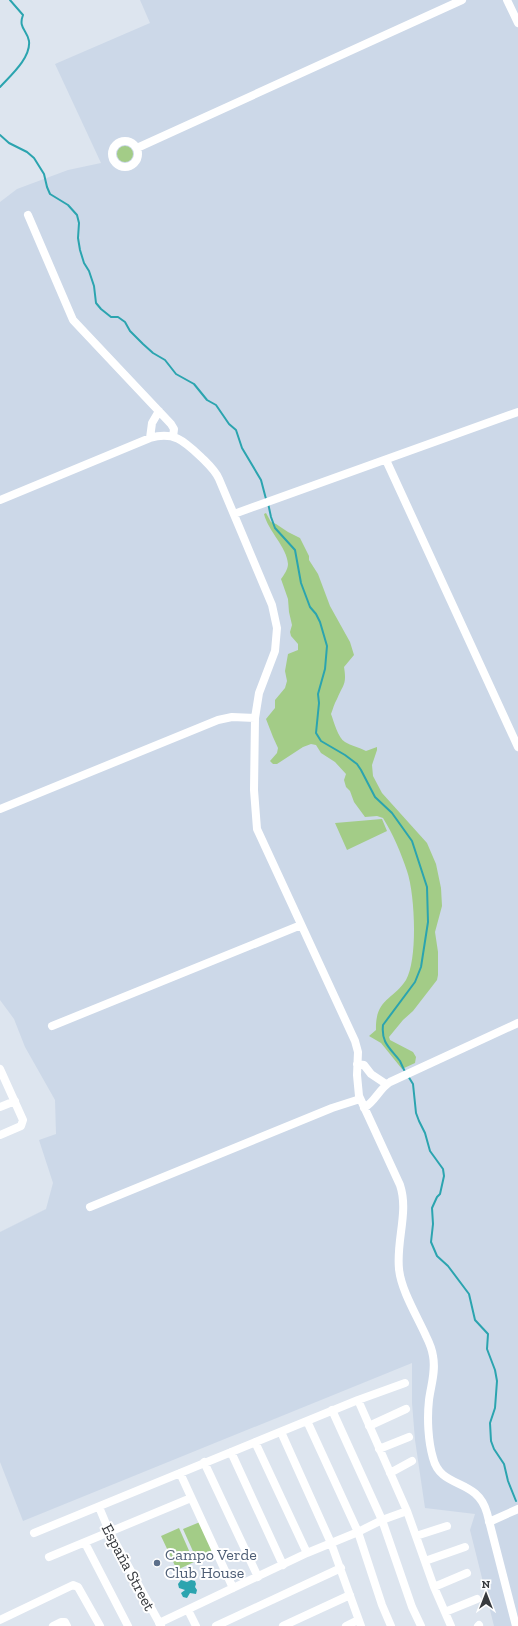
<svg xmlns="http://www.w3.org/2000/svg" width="518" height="1626" viewBox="0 0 518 1626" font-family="'Zilla Slab',serif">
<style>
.built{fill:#ccd8e8}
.green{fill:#a3cc87}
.water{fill:#2ba4af}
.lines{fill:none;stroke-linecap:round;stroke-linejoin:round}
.stream{stroke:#2ba4af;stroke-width:2}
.minor{stroke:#fff;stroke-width:8}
.service-dot{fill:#5c6f8a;stroke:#fff;stroke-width:1.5}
.labels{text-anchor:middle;stroke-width:4;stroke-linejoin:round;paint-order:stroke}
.service-label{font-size:16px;fill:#4e5e75;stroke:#fff;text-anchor:start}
.street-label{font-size:16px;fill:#373a3e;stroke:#fff}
</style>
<rect width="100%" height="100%" fill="#dde5ef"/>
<path class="built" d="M 140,0 L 518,0 L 518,1626 L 494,1626 L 470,1530 L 475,1514 L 425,1508 L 415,1440 L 412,1403 L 412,1363 L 23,1521 L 0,1462 L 0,1232 L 46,1209 L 53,1183 L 39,1140 L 56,1134 L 55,1100 L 25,1047 L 14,1019 L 0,1000 L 0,202 L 17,189 L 68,170 L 101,163 L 55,64 L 150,23 Z"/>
<path class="green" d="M117 154a8 8 0 1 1 16 0a8 8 0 1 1-16 0Z
M 266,513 L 271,522 L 276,524 L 288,532 L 300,538 L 309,556 L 309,560 L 318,574 L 330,606 L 350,642 L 354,655 L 344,667 C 347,685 343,684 337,699 C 334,704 333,709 331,714 C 334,722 338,738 345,742 C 351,746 359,747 366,751 L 377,747 L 377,750 L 372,765 L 373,776 L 382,793 L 427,843 L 436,864 L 441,888 L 442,906 L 435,932 L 438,952 L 438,975 L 437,980 L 413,1011 L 403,1020 L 389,1037 L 390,1040 L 413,1052 L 416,1057 L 415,1063 L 402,1069 L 381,1043 L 369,1036 L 376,1030 C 375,999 393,1000 406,980 C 418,959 415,894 407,871 C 401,853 393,834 383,818 L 377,816 L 365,817 L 354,802 L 350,791 L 346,787 L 344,780 L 346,774 L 335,762 L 321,753 L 316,745 L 311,744 L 303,747 L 277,764 L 273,764 L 270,761 L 277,753 L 278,748 L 273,737 L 266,719 L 275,708 L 275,700 L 285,688 L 287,681 L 285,671 L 288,654 L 298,650 L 298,644 L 291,636 L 290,632 L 292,625 L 289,612 L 288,599 L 281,579 C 284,575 288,569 288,564 C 287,547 268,531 264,514 Z
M 382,819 L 387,831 L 347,850 L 335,823 Z
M 200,1522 L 213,1550 L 196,1558 L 183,1529 Z
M 179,1528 L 194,1562 L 177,1570 L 161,1536 Z"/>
<path class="water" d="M 181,1580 L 187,1582 L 191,1580 L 195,1581 L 196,1584 L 195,1587 L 197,1590 L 196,1594 L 190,1593 L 187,1598 L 183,1597 L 181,1593 L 185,1590 L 179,1588 L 178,1584 Z"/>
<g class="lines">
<path class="stream" d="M 0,87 C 10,76 31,58 29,41 C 27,30 18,28 23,15 L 10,0
M 0,135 L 9,143 L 27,152 L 34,158 L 44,174 L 47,187 L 50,194 L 68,205 L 77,215 L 79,223 L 78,238 L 80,250 L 84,263 L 89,271 L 94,286 L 96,303 L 101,309 L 111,317 L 118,317 L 125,322 L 130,331 L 143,344 L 153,353 L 165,360 L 176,374 L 194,384 L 207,400 L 216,405 L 229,424 L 236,430 L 242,448 L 261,480 L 266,499
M 268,503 L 271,517 L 275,528 L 295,550 L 301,583 L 310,607 L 316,614 L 320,622 L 327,646 L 325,669 L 318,694 L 319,703 L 316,733 L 321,741 L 345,755 L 357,764 L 361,770 L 375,797 L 392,813 L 412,841 L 427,887 L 428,922 L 421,967 L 415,982 L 383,1025 C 381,1043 390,1048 400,1061 C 402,1065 403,1069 406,1073
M 408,1076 L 413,1084 L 416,1113 L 419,1121 L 425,1133 L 430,1151 L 443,1169 L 444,1176 L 440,1194 L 437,1197 L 432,1208 L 433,1224 L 431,1242 L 437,1256 L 448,1266 L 469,1294 L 475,1320 L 488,1334 L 487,1349 L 495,1370 L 497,1381 L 495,1408 L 490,1423 L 491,1441 L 494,1449 L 504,1464 L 508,1481 L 516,1501"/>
<path class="minor" d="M 507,0 L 518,23
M112 154a13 13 0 1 1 26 0a13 13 0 1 1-26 0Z
M 137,148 L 462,0
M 28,215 L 73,320 L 171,424 L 174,429 L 173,437
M 150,438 L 152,423 L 159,411
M 386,460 L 518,747
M 0,500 L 150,438 C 174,431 184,441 201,457 C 208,464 215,470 219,479 L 272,605 L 277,628 L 275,651 L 259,693 L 255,718 L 254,790 L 257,829 L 355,1041 L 358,1052 L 357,1075 L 359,1096 L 400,1185 C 409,1212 396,1240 399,1269 C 401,1290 417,1316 426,1336 C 429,1342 432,1349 433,1356 C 436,1371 431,1385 429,1400 C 427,1418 428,1441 433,1458 C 441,1490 477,1477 487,1513 L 516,1626
M 234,514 L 518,412
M 0,809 L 218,720 L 232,717 L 255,718
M 52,1026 L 301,925
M 357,1064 L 364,1065 L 371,1074 L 386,1084
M 0,1069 L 23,1120 L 21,1126 L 0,1135
M 0,1107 L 15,1101
M 364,1108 C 375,1102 379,1089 390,1082 L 518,1023
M 90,1207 L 332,1108 L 360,1099
M 332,1410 L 382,1520 L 412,1607 L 421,1626
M 307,1421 L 358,1532 L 382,1605 L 391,1626
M 369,1426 L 406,1409
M 281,1432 L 331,1543 L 361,1626
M 255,1442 L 307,1553
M 379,1449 L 409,1437
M 231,1452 L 283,1565
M 204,1462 L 258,1577
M 180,1473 L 233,1588
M 390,1473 L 412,1461
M 99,1507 L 109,1531 L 161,1626
M 407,1511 L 434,1587 L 451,1626
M 489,1522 L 518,1509
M 34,1533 L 358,1400 L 405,1383
M 416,1536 L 447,1526
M 85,1543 L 128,1626
M 49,1557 L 191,1498
M 425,1561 L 465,1547
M 434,1587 L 467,1573
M 188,1610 L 196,1626
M 445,1612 L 477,1599
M 0,1620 L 73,1585 L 78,1587 L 100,1626
M 159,1623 L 307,1553 L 358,1532 L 382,1520 L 407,1511 L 358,1400
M 53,1626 L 61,1622 L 65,1622 L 67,1626
M 216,1626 L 341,1568
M 283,1626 L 350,1595
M 346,1626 L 358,1620
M 478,1626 L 479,1625"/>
</g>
<circle class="service-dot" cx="157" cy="1563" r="4"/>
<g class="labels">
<g class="service-label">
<text x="165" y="1560">Campo Verde<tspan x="165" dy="18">Club House</tspan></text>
</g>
<g class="street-label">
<text transform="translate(129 1567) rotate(62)" y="6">España Street</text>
</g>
</g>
<g transform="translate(486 1594)" stroke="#ffffff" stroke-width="3" paint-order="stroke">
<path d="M0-3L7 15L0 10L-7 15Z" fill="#373a3e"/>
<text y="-6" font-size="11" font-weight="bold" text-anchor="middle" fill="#373a3e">N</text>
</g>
</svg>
